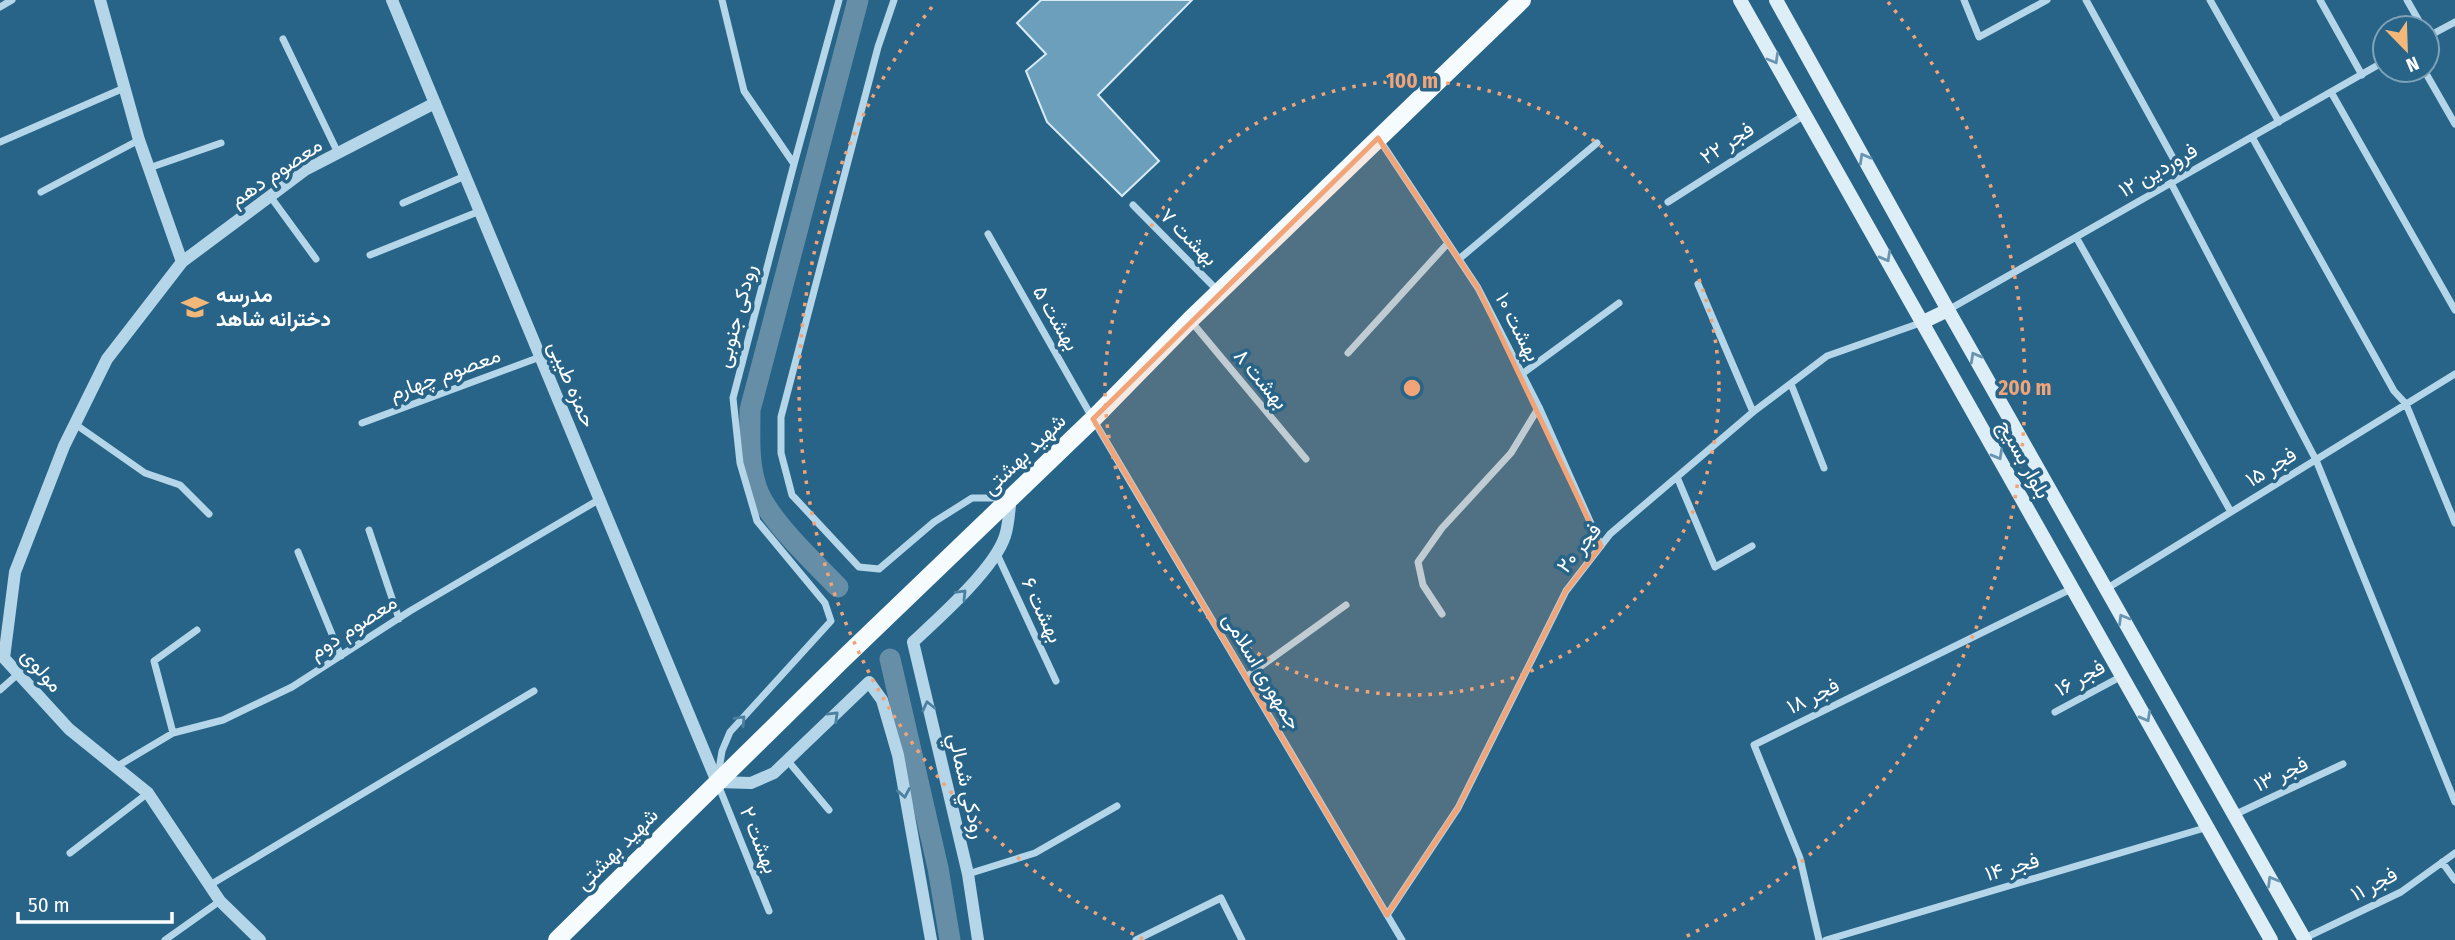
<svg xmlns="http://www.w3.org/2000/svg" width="2455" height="940" viewBox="0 0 2455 940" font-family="'Fira Sans Condensed',Vazirmatn,sans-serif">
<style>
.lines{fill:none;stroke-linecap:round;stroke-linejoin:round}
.canal{stroke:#668ea6;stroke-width:21}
.building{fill:#6c9fbc;stroke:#d8ecf7;stroke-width:2}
.minor{stroke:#b4d6e8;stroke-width:7}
.tertiary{stroke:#b4d6e8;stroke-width:12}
.secondary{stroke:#deeef7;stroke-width:14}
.primary{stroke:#f6fbfe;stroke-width:18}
.oneway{stroke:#6894af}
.oneway2{stroke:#4b80a0}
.marked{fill:#f2a479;fill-opacity:0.2;stroke:#f2a479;stroke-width:5;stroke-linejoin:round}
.ring{fill:none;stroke:#f2a479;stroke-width:3.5;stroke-dasharray:3.5 7}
.labels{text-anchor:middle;stroke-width:7;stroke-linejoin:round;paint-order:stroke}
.street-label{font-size:21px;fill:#fff;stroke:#286488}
.poi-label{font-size:21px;font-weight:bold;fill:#fff;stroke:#286488;text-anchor:start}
.centre{fill:#f2a479;stroke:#286488;stroke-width:3.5}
.ring-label{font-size:21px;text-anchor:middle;font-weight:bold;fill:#f2a479;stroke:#286488;stroke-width:7;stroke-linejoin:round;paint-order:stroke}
</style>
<rect width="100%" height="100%" fill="#286488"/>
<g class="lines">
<path class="canal" d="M 838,587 C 815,563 765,517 756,486 C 748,461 750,435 750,410 L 858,0
M 890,659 L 938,868 L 950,940"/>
</g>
<path class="building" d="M 1041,0 L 1192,0 L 1098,95 L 1159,161 L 1122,196 L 1047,122 L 1026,71 L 1046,54 L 1017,23 Z"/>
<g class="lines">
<path class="minor" d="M 722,0 L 744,91 L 794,164
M 894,0 L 878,47 L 781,417 L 781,453 L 792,495 L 859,567 L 879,569 L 934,522 L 972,498 L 1006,498
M 1964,0 L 1979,37 L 2047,0
M 2086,0 L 2183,176
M 2210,0 L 2279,122
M 2320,0 L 2362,75
M 2407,0 L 2423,28
M 0,7 L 12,0
M 2427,37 L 2455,22
M 283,39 L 338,153
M 2424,70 L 2455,124
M 2331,92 L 2455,310
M 2252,137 L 2394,391 L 2406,404 L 2455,523
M 1379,139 L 1478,288 L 1539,407 L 1601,546
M 0,142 L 124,88
M 149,168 L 221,143
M 2171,183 L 2316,460 L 2455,802
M 41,192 L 139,140
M 270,196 L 316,259
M 1668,202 L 1806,114
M 403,203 L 465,176
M 1133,205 L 1219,292
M 988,234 L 1093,419 L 1402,940
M 2076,237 L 2231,512
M 370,255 L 480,211
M 1459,259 L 1597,143
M 1698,284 L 1753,412
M 1948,310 L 2385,61
M 1190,320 L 1306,459
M 1348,353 L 1448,243
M 1522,374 L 1619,303
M 1791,384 L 1824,468
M 362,423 L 540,357
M 75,424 L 145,473 L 180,485 L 209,514
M 1677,477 L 1715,567 L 1752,546
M 369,530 L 399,619
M 298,552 L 341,656
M 997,554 L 1056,681
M 2106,589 L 2455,374
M 1442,614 L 1423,585 L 1418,562 L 1442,528 L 1511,453 L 1539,407
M 1246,677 L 1346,605
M 0,690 L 18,674
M 2055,712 L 2122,676
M 173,733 L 154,661 L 197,630
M 788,761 L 829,810
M 116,767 L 173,733 L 223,720 L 292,687 L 410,611 L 600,499
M 2234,815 L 2343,764
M 70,853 L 148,793
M 2442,862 L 2455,880
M 968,874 L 1035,853 L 1117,806
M 210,885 L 534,691
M 769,911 L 717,782 L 722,751 L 730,732 L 831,621 L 825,603 L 757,521 L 740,463 L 733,398 L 794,164 L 839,0
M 1387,915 L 1458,808 L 1566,591 L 1610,534 L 1753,412 L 1827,356 L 1923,322
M 2305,938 L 2401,892 L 2455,853
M 165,940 L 220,901
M 1136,940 L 1221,898 L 1242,940
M 1819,940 L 1800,858 L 1754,745 L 2073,588
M 1826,940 L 2208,827"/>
<path class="tertiary" d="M 100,0 L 139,140 L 182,262
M 392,0 L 717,782 L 751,783 L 774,773 L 869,682 L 882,700 L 898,755 L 931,940
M 260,940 L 220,901 L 148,793 L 69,729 L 4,658 L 15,572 L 64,446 L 107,359 L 182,262 L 305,170 L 435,103
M 978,940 L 968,874 L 913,642 C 939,618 995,568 1005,536 C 1009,524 1009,510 1011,498"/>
<path class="secondary" d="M 1740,0 L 2271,940
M 1776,0 L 1948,310 L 2305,940
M 1923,322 L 1948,310"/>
<path class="primary" d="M 557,940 L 843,659 L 1093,419 L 1190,320 L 1522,0"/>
</g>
<defs><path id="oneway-chevron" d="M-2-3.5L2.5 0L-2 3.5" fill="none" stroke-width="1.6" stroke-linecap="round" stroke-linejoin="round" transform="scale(1.75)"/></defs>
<g class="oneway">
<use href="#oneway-chevron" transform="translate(1774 59) rotate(60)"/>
<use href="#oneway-chevron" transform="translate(1864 158) rotate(-119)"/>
<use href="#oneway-chevron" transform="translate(1886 257) rotate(61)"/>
<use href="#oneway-chevron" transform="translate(1975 357) rotate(-119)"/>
<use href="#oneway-chevron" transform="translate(1998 455) rotate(61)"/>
<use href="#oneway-chevron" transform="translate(2123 619) rotate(-120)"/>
<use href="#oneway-chevron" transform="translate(2146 717) rotate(61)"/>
<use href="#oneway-chevron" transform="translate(2272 881) rotate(-120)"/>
</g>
<g class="oneway2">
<use href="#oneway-chevron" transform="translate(962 594) rotate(-46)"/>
<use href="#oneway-chevron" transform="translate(928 706) rotate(-103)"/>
<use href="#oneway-chevron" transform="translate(834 716) rotate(-44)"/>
<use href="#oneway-chevron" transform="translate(741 720) rotate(-47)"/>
<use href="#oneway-chevron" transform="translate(904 793) rotate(80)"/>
</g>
<path class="marked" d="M 1378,138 L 1478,288 L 1601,546 L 1566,591 L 1458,808 L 1387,915 L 1093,419 Z"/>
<g class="ring">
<circle cx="1412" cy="388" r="307"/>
<path d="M1143 939A613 613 0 0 1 936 2M1888 2A613 613 0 0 1 1681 939"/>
</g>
<defs>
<symbol id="school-bare" viewBox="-9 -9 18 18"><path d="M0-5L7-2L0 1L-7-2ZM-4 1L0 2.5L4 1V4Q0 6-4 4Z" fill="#f1b87a" stroke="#286488" stroke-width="2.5" paint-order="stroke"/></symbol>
</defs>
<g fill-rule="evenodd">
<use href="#school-bare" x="176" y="288" width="38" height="38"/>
</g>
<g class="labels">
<g class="street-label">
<text transform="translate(1727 143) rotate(-33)" y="7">فجر ۲۲</text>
<text transform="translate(2158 170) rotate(-30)" y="7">۱۲ فروردین</text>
<text transform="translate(276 172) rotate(-34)" y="7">معصوم دهم</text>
<text transform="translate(1189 237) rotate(45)" y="7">بهشت ۷</text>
<text transform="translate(736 316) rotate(-75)" y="7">رودکی جنوبی</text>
<text transform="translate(1056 318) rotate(60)" y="7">بهشت ۵</text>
<text transform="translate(1518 327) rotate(63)" y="7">بهشت ۱۰</text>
<text transform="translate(445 374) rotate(-20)" y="7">معصوم چهارم</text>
<text transform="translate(1261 379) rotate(50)" y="7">بهشت ۸</text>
<text transform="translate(572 384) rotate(67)" y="7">حمزه طیبی</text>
<text transform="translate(1024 454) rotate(-44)" y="7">شهید بهشتی</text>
<text transform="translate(2024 459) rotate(61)" y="7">بلوار بسیج</text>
<text transform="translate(2271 467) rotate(-32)" y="7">فجر ۱۵</text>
<text transform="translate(1579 548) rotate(-51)" y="7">فجر ۲۰</text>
<text transform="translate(1042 610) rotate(65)" y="7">بهشت ۶</text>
<text transform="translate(353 627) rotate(-33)" y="7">معصوم دوم</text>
<text transform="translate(42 670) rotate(49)" y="7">مولوی</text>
<text transform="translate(1262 671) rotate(59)" y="7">جمهوری اسلامی</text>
<text transform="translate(2080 678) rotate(-29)" y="7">فجر ۱۶</text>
<text transform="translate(1813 696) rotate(-26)" y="7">فجر ۱۸</text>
<text transform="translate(2281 774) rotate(-25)" y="7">فجر ۱۳</text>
<text transform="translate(967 786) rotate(77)" y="7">رودکي شمالي</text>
<text transform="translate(759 840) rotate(68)" y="7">بهشت ۲</text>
<text transform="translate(617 849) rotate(-45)" y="7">شهید بهشتی</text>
<text transform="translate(2012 867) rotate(-16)" y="7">فجر ۱۴</text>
<text transform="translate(2374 884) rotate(-28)" y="7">فجر ۱۱</text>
</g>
<g class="poi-label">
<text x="216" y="302">مدرسه<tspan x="216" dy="24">دخترانه شاهد</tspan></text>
</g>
</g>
<circle cx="1412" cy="388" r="10" class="centre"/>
<g class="ring-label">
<text x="1412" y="88">100 m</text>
<text x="2025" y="395">200 m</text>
</g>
<g transform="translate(2406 49) rotate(157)"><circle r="33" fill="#286488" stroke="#7ea2b8" stroke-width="2"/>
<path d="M0-5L12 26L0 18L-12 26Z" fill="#f1b87a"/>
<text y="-10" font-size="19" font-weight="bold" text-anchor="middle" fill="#ffffff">N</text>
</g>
<path d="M18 912v10h154v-10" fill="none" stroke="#ffffff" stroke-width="3.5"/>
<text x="28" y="912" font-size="21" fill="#ffffff" stroke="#286488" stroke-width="5" paint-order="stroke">50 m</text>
</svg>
